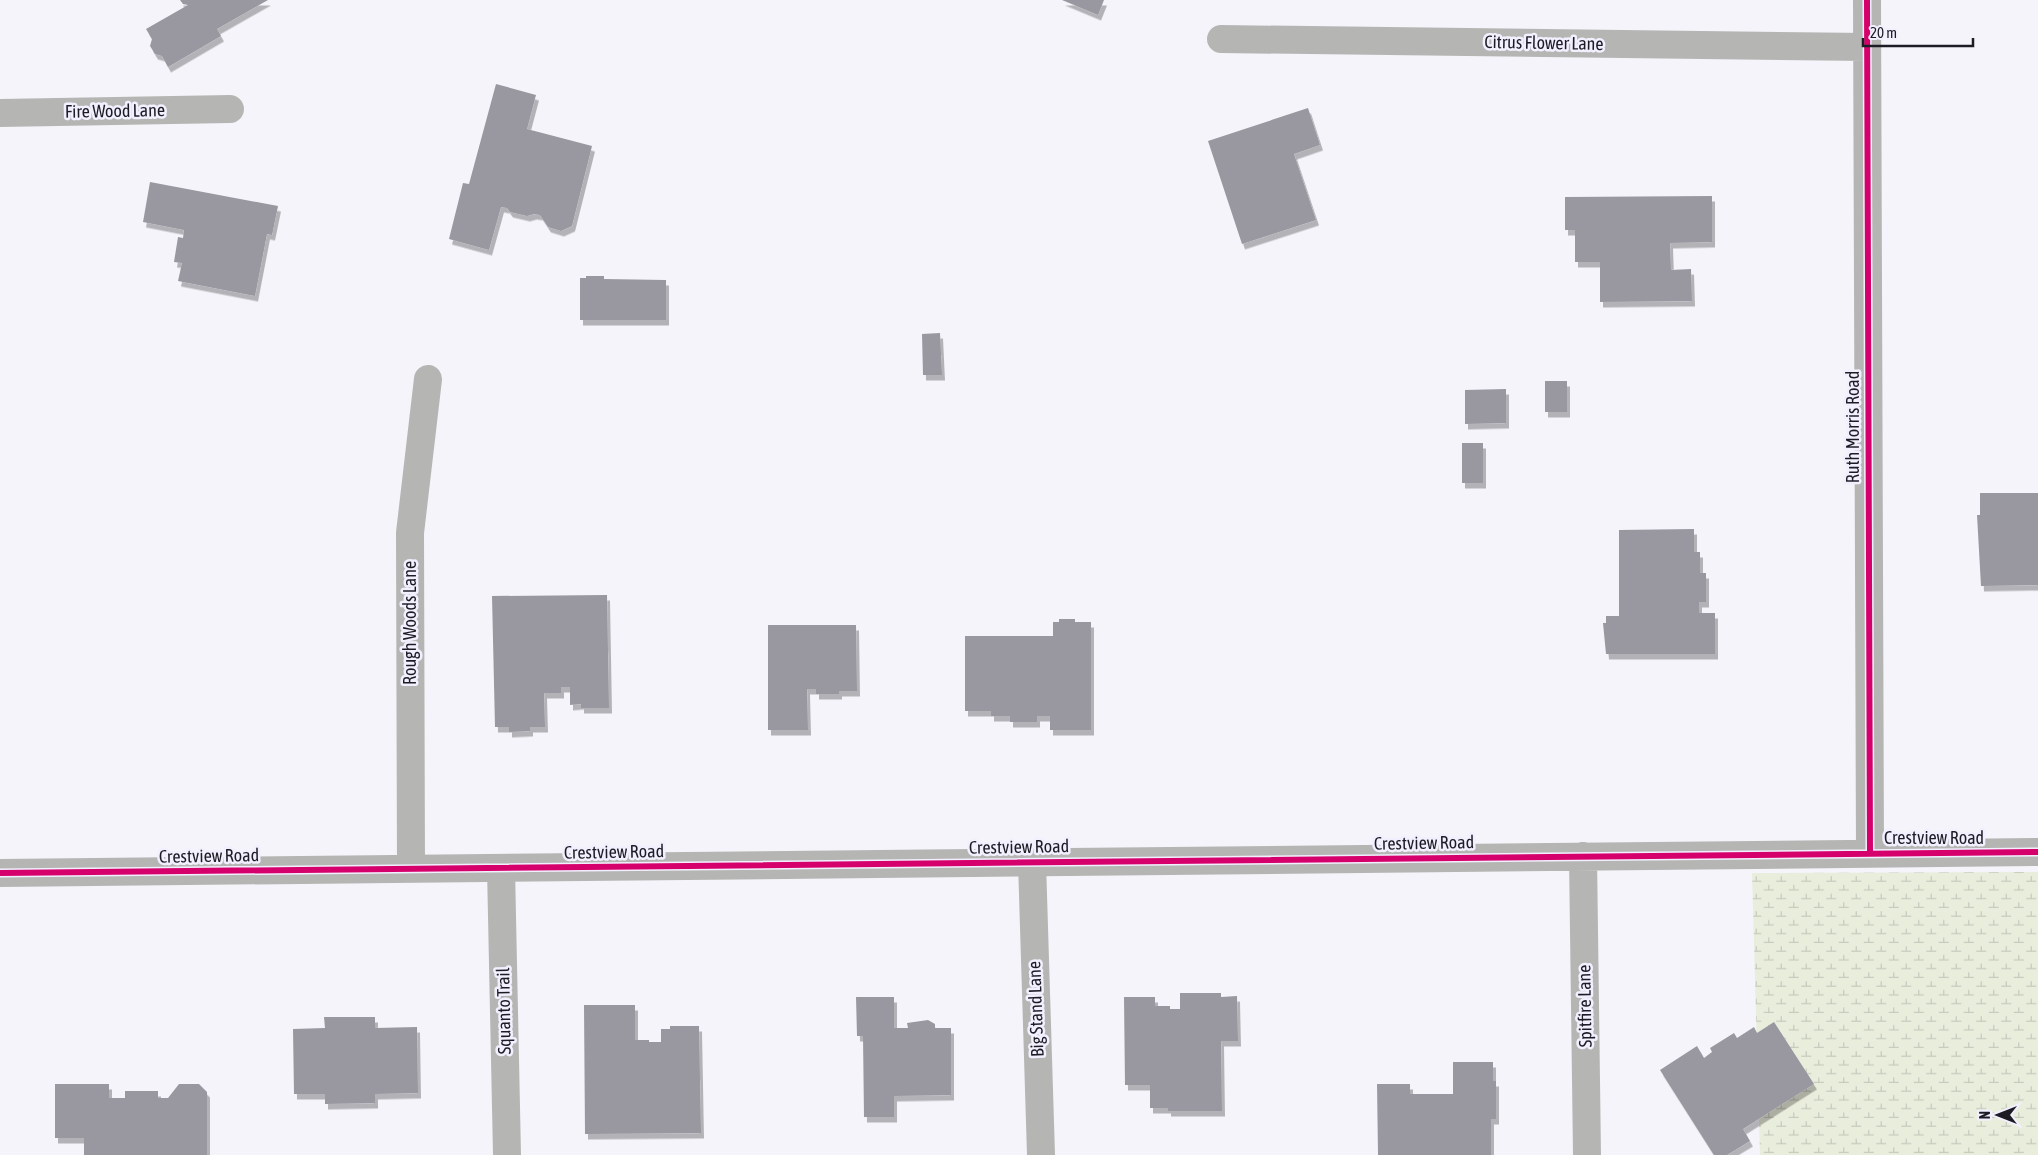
<svg xmlns="http://www.w3.org/2000/svg" width="2038" height="1155" viewBox="0 0 2038 1155" font-family="'Asap Condensed',sans-serif">
<style>
.wetland{fill:url(#wetland-marsh)}
.building{fill:#9998a1;filter:url(#shadow)}
.lines{fill:none;stroke-linecap:round;stroke-linejoin:round}
.minor{stroke:#b5b6b3;stroke-width:28}
.cycleway-casing{stroke:#f2f0fe;stroke-width:9}
.cycleway{stroke:#d6006c;stroke-width:6}
.labels{text-anchor:middle;stroke-width:5;stroke-linejoin:round;paint-order:stroke}
.street-label{font-size:18px;fill:#1d1c24;stroke:#f2f0fe}
</style>
<defs>
<pattern id="wetland-marsh" width="20" height="14" patternUnits="userSpaceOnUse" patternTransform="scale(1.25)"><rect width="20" height="14" fill="#e9eddc"/><path d="M1 5h8M5 5V1M11 12h8M15 12V8" fill="none" stroke="#c7cbbd"/></pattern>
<filter id="shadow"><feDropShadow dx="3" dy="5.5" stdDeviation="0" flood-color="#0004"/></filter>
</defs>
<rect width="100%" height="100%" fill="#f4f4fa"/>
<path class="wetland" d="M 2038,872 L 2038,1155 L 1760,1155 L 1752,873 Z"/>
<path class="building" d="M 180,0 L 268,0 L 217,29 L 221,36 L 168,67 L 162,56 L 155,54 L 150,46 L 152,39 L 146,29 L 188,5 L 183,4 Z
M 1062,0 L 1104,0 L 1098,15 Z
M 496,84 L 536,95 L 527,129 L 592,146 L 572,226 L 561,231 L 548,227 L 540,215 L 534,214 L 527,216 L 510,212 L 507,208 L 501,207 L 489,250 L 449,239 L 463,183 L 469,184 Z
M 1308,108 L 1320,145 L 1294,154 L 1316,220 L 1242,244 L 1208,141 Z
M 150,182 L 278,206 L 272,235 L 267,234 L 255,296 L 178,281 L 182,263 L 174,262 L 178,237 L 183,238 L 184,230 L 143,222 Z
M 1712,196 L 1712,242 L 1670,243 L 1671,270 L 1691,269 L 1692,301 L 1600,302 L 1600,262 L 1575,262 L 1575,230 L 1565,230 L 1565,197 Z
M 586,276 L 604,276 L 604,279 L 666,280 L 666,320 L 580,320 L 580,278 L 586,278 Z
M 940,333 L 942,375 L 923,375 L 922,334 Z
M 1545,381 L 1567,381 L 1567,412 L 1545,412 Z
M 1506,389 L 1506,423 L 1465,424 L 1465,390 Z
M 1462,443 L 1483,443 L 1483,483 L 1462,483 Z
M 1980,493 L 2038,493 L 2038,585 L 1981,586 L 1977,515 L 1980,515 Z
M 1694,529 L 1694,552 L 1700,552 L 1700,573 L 1706,573 L 1706,602 L 1699,602 L 1699,613 L 1715,613 L 1715,654 L 1606,654 L 1603,623 L 1606,623 L 1606,616 L 1619,616 L 1619,530 Z
M 607,595 L 609,708 L 581,708 L 581,704 L 570,705 L 570,687 L 561,687 L 561,693 L 544,693 L 545,727 L 530,727 L 530,731 L 509,732 L 509,727 L 495,727 L 492,596 Z
M 1059,619 L 1075,619 L 1075,622 L 1091,622 L 1091,730 L 1050,730 L 1050,716 L 1037,716 L 1037,722 L 1010,722 L 1010,716 L 991,716 L 991,711 L 965,711 L 965,636 L 1053,636 L 1053,622 L 1059,622 Z
M 768,625 L 856,625 L 857,691 L 839,691 L 839,694 L 816,694 L 816,689 L 807,689 L 808,730 L 768,730 Z
M 1180,993 L 1221,993 L 1221,997 L 1237,996 L 1238,1041 L 1221,1041 L 1222,1111 L 1168,1111 L 1168,1108 L 1150,1108 L 1150,1085 L 1125,1085 L 1124,997 L 1155,997 L 1155,1006 L 1170,1006 L 1170,1009 L 1180,1009 Z
M 856,997 L 894,997 L 894,1028 L 908,1028 L 907,1023 L 928,1020 L 935,1024 L 935,1028 L 951,1028 L 951,1095 L 894,1096 L 894,1117 L 864,1117 L 863,1036 L 857,1036 Z
M 584,1005 L 635,1005 L 635,1040 L 649,1040 L 649,1042 L 661,1042 L 661,1029 L 670,1029 L 670,1026 L 699,1026 L 701,1133 L 585,1134 Z
M 324,1017 L 375,1017 L 375,1028 L 417,1027 L 418,1093 L 375,1094 L 375,1103 L 325,1104 L 325,1094 L 294,1094 L 293,1029 L 325,1028 Z
M 1774,1022 L 1814,1084 L 1743,1129 L 1750,1141 L 1727,1155 L 1714,1155 L 1660,1070 L 1697,1046 L 1704,1058 L 1712,1052 L 1710,1048 L 1734,1033 L 1737,1038 L 1754,1027 L 1757,1033 Z
M 1453,1062 L 1493,1062 L 1493,1081 L 1496,1081 L 1496,1119 L 1491,1119 L 1491,1155 L 1378,1155 L 1377,1084 L 1410,1084 L 1410,1094 L 1453,1094 Z
M 55,1084 L 109,1084 L 109,1098 L 125,1098 L 125,1091 L 158,1091 L 158,1098 L 168,1098 L 179,1084 L 199,1084 L 207,1092 L 207,1155 L 84,1155 L 84,1138 L 55,1138 Z"/>
<g class="lines">
<path class="minor" d="M 1867,0 L 1870,853
M 1221,39 L 1867,47
M 0,113 L 230,109
M 1583,856 L 1587,1155
M 1032,862 L 1041,1155
M 501,868 L 507,1155
M 411,869 L 410,533 L 428,379
M 0,873 L 2038,852"/>
<defs>
<path id="cycleway" d="M 1867,0 L 1870,853
M 0,873 L 2038,852"/>
</defs>
<use href="#cycleway" class="cycleway-casing"/>
<use href="#cycleway" class="cycleway"/>
</g>
<g class="labels">
<g class="street-label">
<text transform="translate(1544 43) rotate(1)" y="6">Citrus Flower Lane</text>
<text transform="translate(115 111) rotate(-1)" y="6">Fire Wood Lane</text>
<text transform="translate(1853 427) rotate(-90)" y="6">Ruth Morris Road</text>
<text transform="translate(410 623) rotate(-90)" y="6">Rough Woods Lane</text>
<text x="1934" y="844">Crestview Road</text>
<text transform="translate(1424 843) rotate(-1)" y="6">Crestview Road</text>
<text transform="translate(1019 847) rotate(-1)" y="6">Crestview Road</text>
<text transform="translate(614 852) rotate(-1)" y="6">Crestview Road</text>
<text transform="translate(209 856) rotate(-1)" y="6">Crestview Road</text>
<text transform="translate(1585 1006) rotate(-91)" y="6">Spitfire Lane</text>
<text transform="translate(1036 1009) rotate(-92)" y="6">Big Stand Lane</text>
<text transform="translate(504 1011) rotate(-91)" y="6">Squanto Trail</text>
</g>
</g>
<g transform="translate(1998 1115) rotate(270)" stroke="#f2f0fe" stroke-width="4" paint-order="stroke">
<path d="M0-4L9 19L0 12L-9 19Z" fill="#1d1c24"/>
<text y="-8" font-size="14" font-weight="bold" text-anchor="middle" fill="#1d1c24">N</text>
</g>
<path d="M1863 38v8h110v-8" fill="none" stroke="#1d1c24" stroke-width="2.5"/>
<text x="1870" y="38" font-size="15" fill="#1d1c24" stroke="#f2f0fe" stroke-width="4" paint-order="stroke">20 m</text>
</svg>
